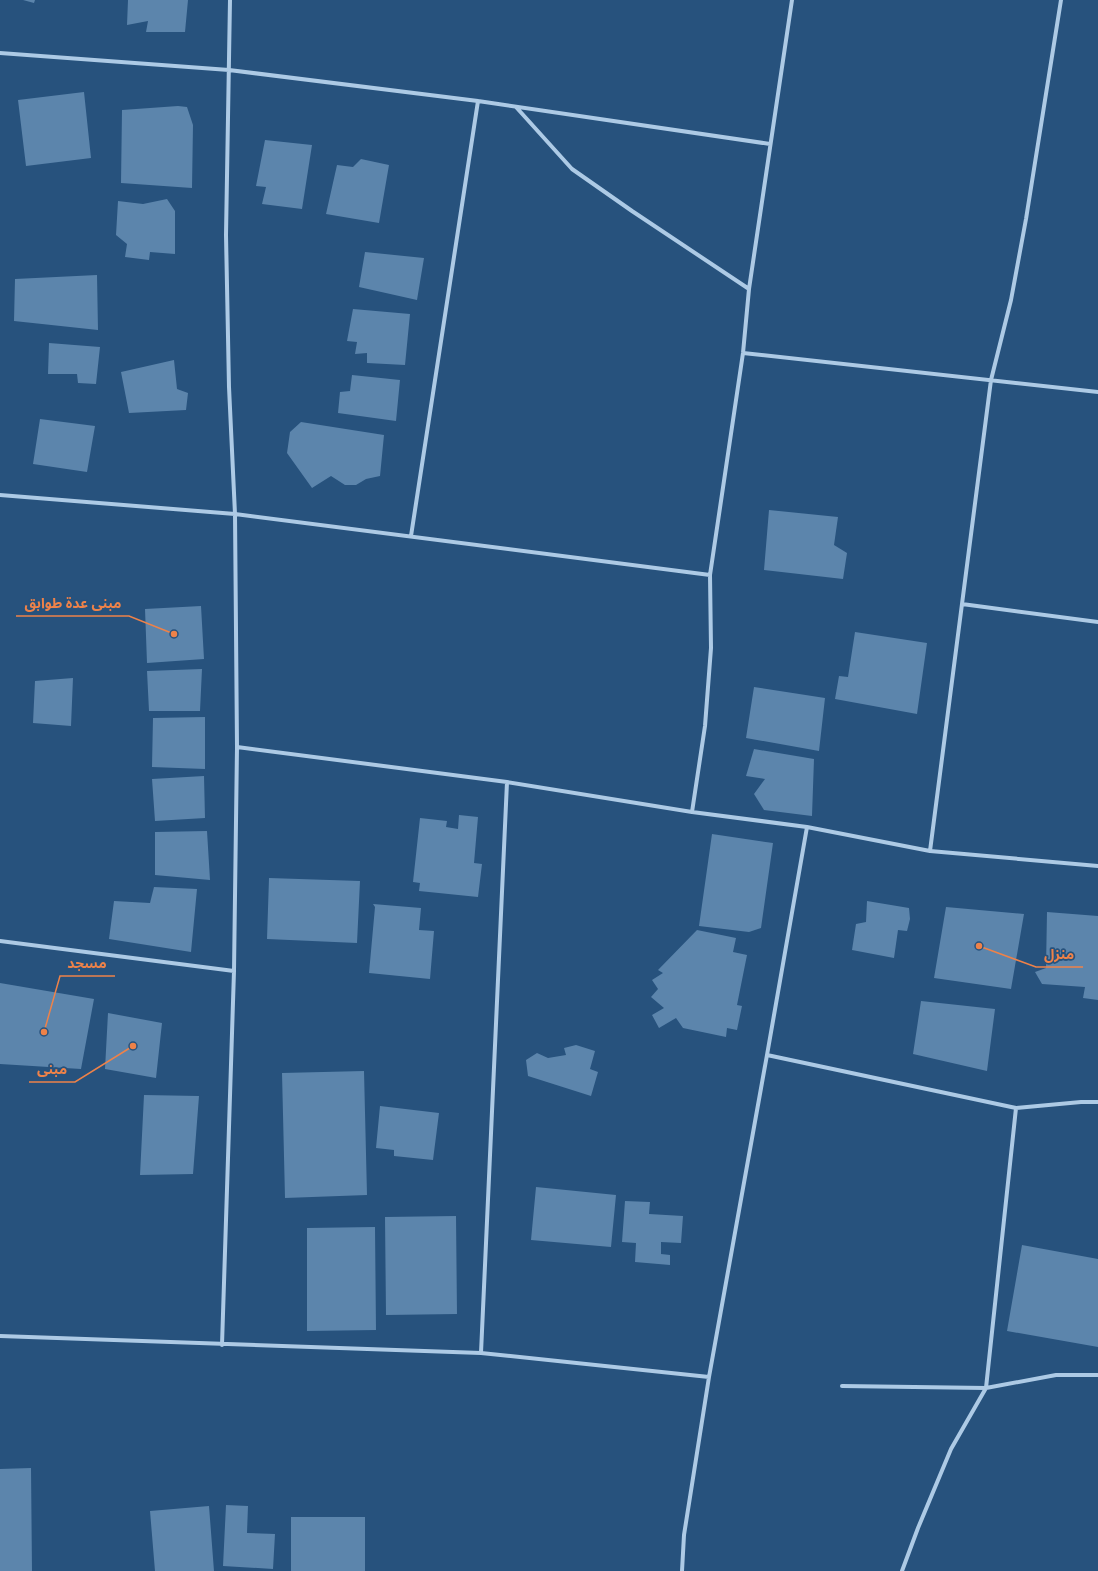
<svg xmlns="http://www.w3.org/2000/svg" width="1098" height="1571" viewBox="0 0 1098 1571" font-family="Ubuntu,'Noto Sans Arabic',sans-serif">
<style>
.building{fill:#5c85ac}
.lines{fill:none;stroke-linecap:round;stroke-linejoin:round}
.minor{stroke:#adcae5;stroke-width:4}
.leader{fill:none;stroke:#ee8249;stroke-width:1.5}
.callout-dot{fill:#ee8249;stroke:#27527d;stroke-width:1.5}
.callout-label{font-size:14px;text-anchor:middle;font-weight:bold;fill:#ee8249;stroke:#27527d;stroke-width:3.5;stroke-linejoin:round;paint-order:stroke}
</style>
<rect width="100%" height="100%" fill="#27527d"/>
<path class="building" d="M 23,0 L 35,0 L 34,3 Z
M 128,0 L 188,0 L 185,32 L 146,32 L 148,21 L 127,25 Z
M 84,92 L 91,158 L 26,166 L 18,100 Z
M 178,106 L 187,107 L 193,125 L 192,188 L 121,183 L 122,110 Z
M 265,140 L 312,145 L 302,209 L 262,204 L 266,187 L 256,186 Z
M 361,159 L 389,165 L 379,223 L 326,214 L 337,165 L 353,167 Z
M 167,199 L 175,211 L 175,254 L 150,252 L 149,260 L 125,257 L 127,244 L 116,235 L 118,201 L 143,204 Z
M 365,252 L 424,258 L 417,300 L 359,287 Z
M 97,275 L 98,330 L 14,321 L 15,279 Z
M 353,309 L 410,314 L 405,365 L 367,363 L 367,353 L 355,354 L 357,342 L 347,341 Z
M 49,343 L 100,347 L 96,384 L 78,383 L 77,374 L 48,374 Z
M 174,360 L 177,389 L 188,393 L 186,410 L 129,413 L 121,372 Z
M 352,375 L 400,380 L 396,421 L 338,413 L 340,392 L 350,391 Z
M 40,419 L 95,426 L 87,472 L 33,464 Z
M 301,422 L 384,435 L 380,476 L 366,479 L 356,485 L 345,485 L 331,476 L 312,488 L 287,453 L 290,432 Z
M 769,510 L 838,517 L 834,545 L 847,553 L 843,579 L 764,570 Z
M 201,606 L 204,659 L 147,663 L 145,609 Z
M 855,632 L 927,643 L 917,714 L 835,699 L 839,676 L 848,677 Z
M 202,669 L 200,711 L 149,711 L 147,671 Z
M 73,678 L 71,726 L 33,723 L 35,681 Z
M 754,687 L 825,698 L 819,751 L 746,738 Z
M 205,717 L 205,769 L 152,767 L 153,718 Z
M 754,749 L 814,759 L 812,816 L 764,810 L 754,794 L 765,779 L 746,776 Z
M 204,776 L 205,818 L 155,821 L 152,779 Z
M 459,815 L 478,817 L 474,863 L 482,864 L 478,897 L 419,891 L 420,883 L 413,882 L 420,818 L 447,821 L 446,827 L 458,829 Z
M 207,831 L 210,880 L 155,875 L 155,832 Z
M 712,834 L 773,843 L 761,928 L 749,932 L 699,926 Z
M 269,878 L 360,881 L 357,943 L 267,939 Z
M 154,887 L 197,889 L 191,952 L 109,939 L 114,901 L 150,903 Z
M 867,901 L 909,908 L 910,919 L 907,931 L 898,930 L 894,958 L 852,950 L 856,924 L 866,922 Z
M 373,904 L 421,908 L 419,930 L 434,931 L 430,979 L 369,973 L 375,907 Z
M 946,907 L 1024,914 L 1011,989 L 934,978 Z
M 1047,912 L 1098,916 L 1098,1000 L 1083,998 L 1085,987 L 1042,984 L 1035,972 L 1046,968 Z
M 697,930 L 736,938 L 733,952 L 747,955 L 737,1005 L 742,1006 L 737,1030 L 727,1028 L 726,1037 L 683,1028 L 676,1018 L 659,1028 L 652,1015 L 664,1008 L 651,997 L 658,989 L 652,980 L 663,973 L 658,970 Z
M 0,983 L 94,999 L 81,1069 L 0,1064 Z
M 921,1001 L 995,1009 L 987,1071 L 913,1054 Z
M 108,1013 L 162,1023 L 156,1078 L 105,1069 Z
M 576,1045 L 595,1051 L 590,1069 L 598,1072 L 591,1096 L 528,1076 L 526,1060 L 537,1053 L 548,1058 L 566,1055 L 564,1048 Z
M 364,1071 L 367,1195 L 285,1198 L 282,1073 Z
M 144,1095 L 199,1096 L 193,1174 L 140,1175 Z
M 380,1106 L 439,1113 L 433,1160 L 394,1156 L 394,1150 L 376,1148 Z
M 536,1187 L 616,1195 L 611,1247 L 531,1240 Z
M 625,1201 L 650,1202 L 649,1214 L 683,1216 L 681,1243 L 661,1242 L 661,1254 L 670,1255 L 670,1265 L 635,1262 L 636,1243 L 622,1242 Z
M 456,1216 L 457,1314 L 386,1315 L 385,1217 Z
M 375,1227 L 376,1330 L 307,1331 L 307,1228 Z
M 1022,1245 L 1098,1259 L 1098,1347 L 1007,1331 Z
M 31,1468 L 32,1571 L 0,1571 L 0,1469 Z
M 226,1505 L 248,1506 L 247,1533 L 275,1534 L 273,1569 L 223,1566 Z
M 209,1506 L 214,1571 L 155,1571 L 150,1511 Z
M 291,1517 L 365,1517 L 365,1571 L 291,1571 Z"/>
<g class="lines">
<path class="minor" d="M 0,53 L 229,70 L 478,101 L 770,144
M 516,107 L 572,169 L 632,211 L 749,289
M 743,353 L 1098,392
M 0,495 L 235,514 L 710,575
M 411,536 L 478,101
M 962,604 L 1098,622
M 237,747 L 507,782 L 692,812 L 807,827 L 930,851 L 1098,866
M 692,812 L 705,726 L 711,648 L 710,575 L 743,353 L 749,289 L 792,0
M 930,851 L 991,380 L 1011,300 L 1026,219 L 1061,0
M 0,941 L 234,971
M 767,1055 L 1016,1108 L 1081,1102 L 1098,1102
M 0,1336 L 481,1353 L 709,1377
M 222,1345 L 234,971 L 237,747 L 235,514 L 229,387 L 226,235 L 230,0
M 481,1353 L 507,782
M 842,1386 L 986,1388 L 1056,1375 L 1098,1375
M 682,1571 L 684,1535 L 709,1377 L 767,1055 L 807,827
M 902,1571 L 918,1528 L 951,1449 L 986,1388 L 1016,1108"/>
</g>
<path class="leader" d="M174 634L129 616H16M979 946L1036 967H1083M44 1032L60 976H115M133 1046L75 1082H29"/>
<g class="callout-dot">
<circle cx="174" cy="634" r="4"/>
<circle cx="979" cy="946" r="4"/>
<circle cx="44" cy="1032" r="4"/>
<circle cx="133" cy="1046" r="4"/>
</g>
<g class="callout-label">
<text x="73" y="608">مبنى عدة طوابق</text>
<text x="1059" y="959">منزل</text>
<text x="87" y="968">مسجد</text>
<text x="52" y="1074">مبنى</text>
</g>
</svg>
